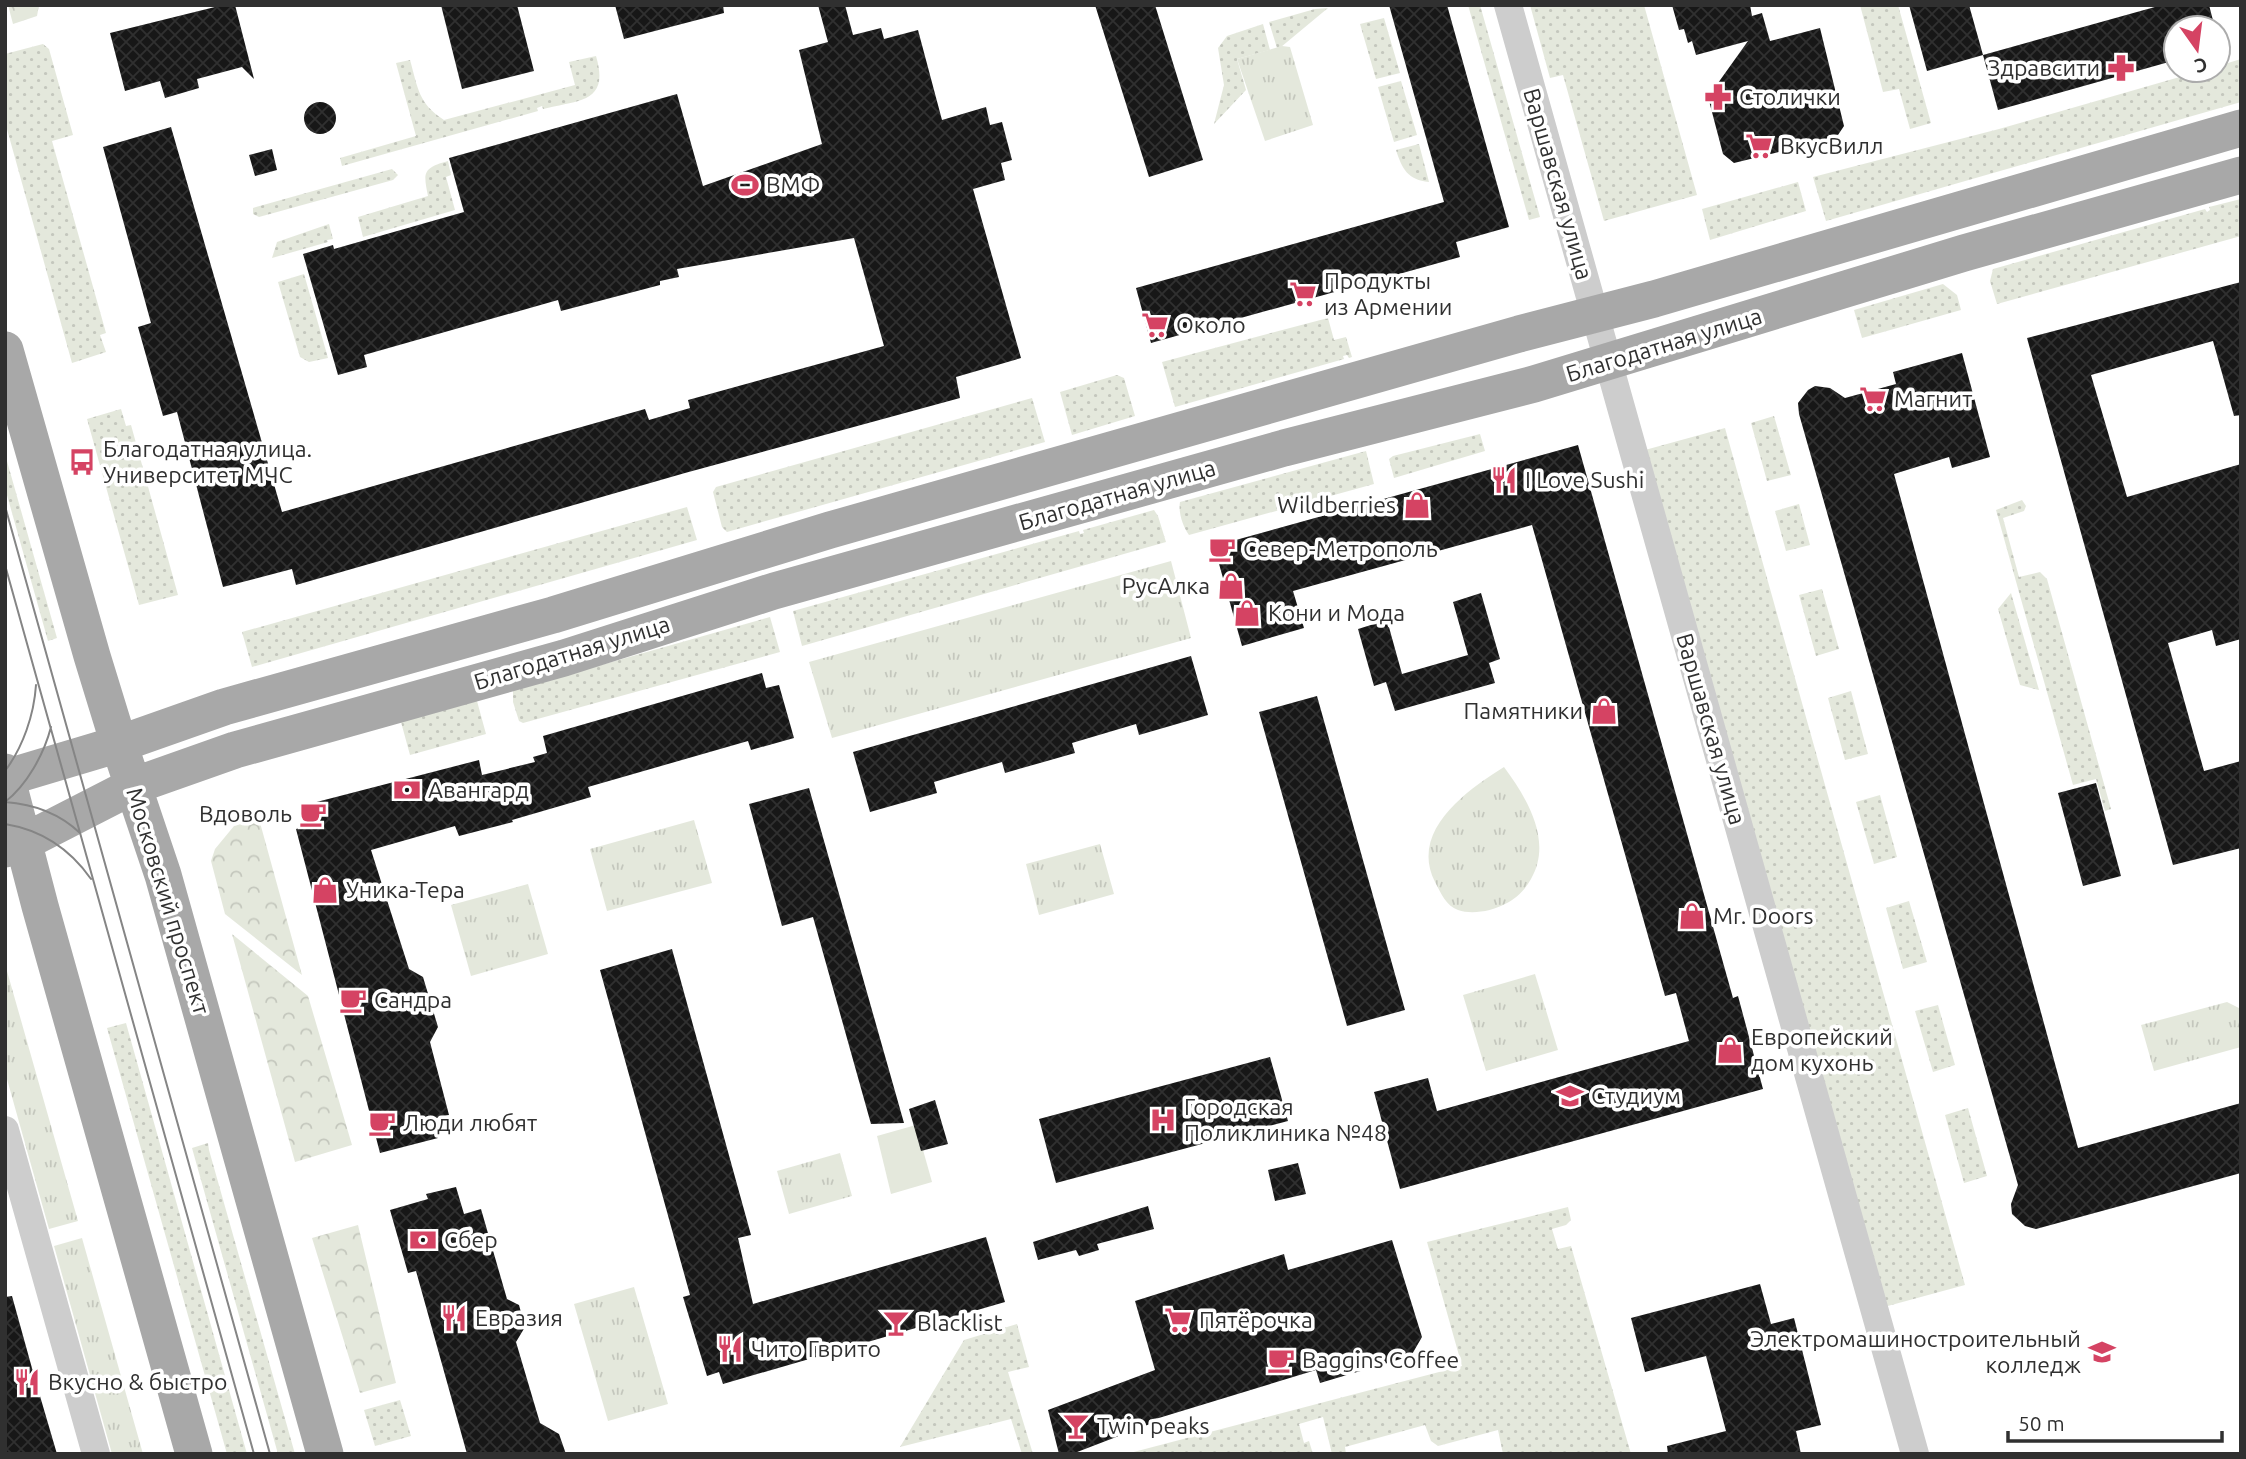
<svg xmlns="http://www.w3.org/2000/svg" width="2246" height="1459" viewBox="0 0 2246 1459" font-family="Ubuntu,sans-serif">
<style>
.grass{fill:url(#grass-dots)}
.forest{fill:url(#forest-crowns)}
.park{fill:url(#park-tufts)}
.pitch{fill:#e4e8dc}
.building{fill:url(#building-cross-hatch)}
.lines{fill:none;stroke-linecap:round;stroke-linejoin:round}
.minor{stroke:#cdcdcd;stroke-width:28}
.major{stroke:#a8a8a8;stroke-width:37}
.tram{stroke:#858585;stroke-width:2}
.labels{text-anchor:middle;stroke-width:7;stroke-linejoin:round;paint-order:stroke}
.poi-label{font-size:23px;fill:#303030;stroke:#fff;text-anchor:start}
.street-label{font-size:23px;fill:#303030;stroke:#fff}
</style>
<defs>
<pattern id="grass-dots" width="8" height="8" patternUnits="userSpaceOnUse" patternTransform="scale(1.75)"><rect width="8" height="8" fill="#e4e8dc"/><path d="M2 2h.1M6 6h.1" fill="none" stroke="#c4c7bd" stroke-width="1.8" stroke-linecap="round"/></pattern>
<pattern id="forest-crowns" width="20" height="18" patternUnits="userSpaceOnUse" patternTransform="scale(1.75)"><rect width="20" height="18" fill="#e4e8dc"/><path d="M2 6a3 3 0 1 1 6 0M12 15a3 3 0 1 1 6 0" fill="none" stroke="#c4c7bd"/></pattern>
<pattern id="park-tufts" width="24" height="20" patternUnits="userSpaceOnUse" patternTransform="scale(1.75)"><rect width="24" height="20" fill="#e4e8dc"/><path d="M3 7l-1-3M5 7V3M7 7l1-3M15 17l-1-3M17 17v-4M19 17l1-3" fill="none" stroke="#c4c7bd"/></pattern>
<pattern id="building-cross-hatch" width="8" height="8" patternUnits="userSpaceOnUse" patternTransform="scale(1.75)"><rect width="8" height="8" fill="#171717"/><path d="M0 0l8 8M0 8l8-8" fill="none" stroke="#303030"/></pattern>
</defs>
<rect width="100%" height="100%" fill="#fff"/>
<path class="grass" d="M 1468,5 L 1480,5 L 1540,217 L 1529,220 Z
M 1530,5 L 1644,5 L 1697,195 L 1604,221 L 1563,75 L 1550,78 Z
M 1860,5 L 1898,5 L 1931,123 L 1910,129 L 1899,89 L 1883,92 Z
M 1328,8 L 1281,47 L 1277,48 L 1269,22 L 1315,9 Z
M 1384,18 L 1400,73 L 1376,79 L 1360,24 Z
M 1263,24 L 1270,50 L 1237,59 L 1246,90 L 1214,124 L 1224,85 L 1218,48 L 1227,36 Z
M 43,44 L 49,49 L 73,135 L 52,141 L 106,333 L 100,335 L 106,352 L 72,363 L 5,122 L 5,54 Z
M 596,56 C 610,103 579,100 543,109 L 542,106 L 537,108 L 538,111 L 342,166 L 340,158 L 416,136 L 396,63 L 410,60 C 418,88 418,103 444,120 L 575,85 L 569,62 Z
M 2241,59 L 2241,102 L 1826,221 L 1813,177 L 1999,129 L 2204,70 L 2218,70 L 2218,66 Z
M 1401,81 L 1417,135 L 1394,142 L 1378,87 Z
M 1419,144 L 1429,182 C 1408,180 1402,169 1396,150 Z
M 448,161 L 451,175 L 446,177 L 455,210 L 363,237 L 358,217 L 428,196 C 423,172 423,168 448,161 Z
M 392,169 L 398,175 L 393,180 L 259,217 L 253,214 L 253,208 L 256,207 Z
M 1798,182 L 1806,211 L 1710,240 L 1702,209 Z
M 2241,199 L 2241,236 L 1997,304 L 1990,281 L 1993,269 L 2205,209 L 2207,212 L 2210,210 L 2209,207 Z
M 329,224 L 333,239 L 327,240 L 328,242 L 272,258 L 277,242 Z
M 304,274 L 328,358 L 309,362 L 300,357 L 278,282 Z
M 1943,284 L 1957,295 L 1961,310 L 1862,338 L 1854,310 Z
M 1328,318 L 1334,340 L 1346,337 L 1352,357 L 1349,358 L 1347,355 L 1343,356 L 1344,359 L 1175,407 L 1162,362 Z
M 1117,375 L 1124,378 L 1135,416 L 1072,435 L 1060,392 Z
M 1032,398 L 1045,442 L 727,532 L 722,527 L 713,492 L 716,487 Z
M 121,409 L 126,426 L 131,425 L 178,595 L 139,605 L 87,419 Z
M 1774,416 L 1791,475 L 1767,481 L 1751,423 Z
M 1725,428 L 1965,1285 L 1884,1307 L 1645,450 Z
M 1480,434 L 1485,451 L 1394,478 L 1389,459 L 1393,456 Z
M 1366,451 L 1374,484 L 1189,535 C 1183,527 1178,512 1180,502 Z
M 5,454 L 57,638 L 48,641 L 5,488 Z
M 2022,500 L 2026,506 L 2024,511 L 2003,518 L 2019,577 L 2040,572 L 2047,579 L 2111,809 L 2105,811 L 2096,779 L 2073,785 L 1996,510 Z
M 1799,504 L 1810,545 L 1786,551 L 1775,511 Z
M 687,507 L 697,540 L 252,667 L 242,632 Z
M 1154,510 L 1158,516 L 1166,542 L 802,646 L 793,611 L 1079,531 L 1080,534 L 1084,533 L 1083,530 Z
M 1822,589 L 1839,649 L 1816,656 L 1799,595 Z
M 2011,593 L 2039,690 L 2020,685 L 1998,609 Z
M 770,617 L 780,652 L 523,723 L 519,721 L 513,702 L 513,690 Z
M 1851,691 L 1868,754 L 1845,760 L 1828,698 Z
M 477,701 L 486,734 L 410,755 L 401,722 Z
M 1880,795 L 1897,857 L 1874,864 L 1856,802 Z
M 1909,901 L 1927,962 L 1903,969 L 1886,908 Z
M 1938,1005 L 1955,1065 L 1933,1072 L 1915,1011 Z
M 126,1023 L 247,1454 L 227,1454 L 107,1028 Z
M 1968,1108 L 1987,1176 L 1964,1183 L 1945,1115 Z
M 208,1143 L 209,1150 L 295,1454 L 278,1454 L 192,1148 Z
M 1568,1207 L 1571,1220 L 1566,1225 L 1552,1229 L 1558,1249 L 1571,1246 L 1631,1454 L 1503,1454 L 1498,1430 L 1438,1446 L 1431,1441 L 1425,1425 L 1345,1447 L 1346,1454 L 1332,1454 L 1323,1417 L 1299,1424 L 1304,1443 L 1309,1441 L 1313,1454 L 1126,1454 L 1462,1366 L 1427,1242 Z
M 1017,1324 L 1029,1367 L 1008,1372 L 1033,1454 L 1022,1454 L 1011,1419 L 900,1447 L 964,1340 Z
M 400,1400 L 411,1436 L 375,1446 L 364,1410 Z"/>
<path class="forest" d="M 8,5 L 39,5 L 37,16 L 13,24 Z
M 259,819 L 302,975 L 225,914 L 211,861 L 215,849 L 234,826 Z
M 232,934 L 308,996 L 352,1145 L 295,1162 Z
M 358,1225 L 396,1383 L 360,1393 L 312,1238 Z"/>
<path class="park" d="M 1282,46 L 1290,47 L 1313,125 L 1265,141 L 1237,59 Z
M 1171,561 L 1191,638 L 832,738 L 809,662 Z
M 1504,767 C 1527,798 1553,841 1531,879 C 1525,890 1516,899 1505,904 C 1492,911 1472,915 1458,910 C 1446,906 1441,893 1435,882 C 1409,831 1467,790 1504,767 Z
M 694,820 L 712,883 L 607,911 L 590,849 Z
M 1100,844 L 1114,894 L 1039,915 L 1026,864 Z
M 528,884 L 548,954 L 471,976 L 451,905 Z
M 5,964 L 78,1221 L 49,1229 L 5,1072 Z
M 1535,974 L 1558,1050 L 1486,1071 L 1463,995 Z
M 2227,1002 L 2241,1009 L 2241,1047 L 2154,1071 L 2141,1025 Z
M 840,1153 L 852,1196 L 789,1214 L 777,1171 Z
M 82,1238 L 143,1454 L 112,1454 L 54,1246 Z
M 634,1287 L 668,1404 L 608,1421 L 574,1304 Z"/>
<path class="pitch" d="M 916,1125 L 932,1182 L 891,1194 L 877,1136 Z"/>
<path class="building" d="M 223,5 L 235,5 L 254,79 L 242,67 L 197,79 L 199,88 L 165,98 L 160,81 L 125,91 L 110,33 Z
M 441,5 L 517,5 L 534,71 L 462,89 Z
M 615,5 L 723,5 L 724,13 L 624,39 Z
M 818,5 L 845,5 L 853,35 L 881,28 L 884,39 L 918,30 L 942,120 L 986,107 L 990,125 L 1002,122 L 1012,160 L 1001,163 L 1005,180 L 973,189 L 1021,358 L 956,377 L 960,398 L 685,473 L 296,585 L 292,569 L 223,587 L 177,412 L 163,416 L 138,327 L 151,323 L 103,147 L 171,127 L 282,512 L 645,409 L 649,420 L 690,408 L 688,400 L 884,346 L 854,238 L 677,269 L 679,277 L 660,281 L 660,285 L 561,311 L 558,300 L 364,355 L 367,367 L 338,375 L 303,254 L 333,245 L 334,249 L 464,212 L 449,158 L 677,94 L 703,186 L 822,144 L 799,50 L 828,42 Z
M 1095,5 L 1155,5 L 1203,160 L 1149,177 Z
M 1389,5 L 1447,5 L 1509,227 L 1456,242 L 1460,257 L 1151,343 L 1136,288 L 1444,202 Z
M 1672,5 L 1750,5 L 1752,16 L 1762,13 L 1770,41 L 1820,28 L 1844,126 L 1836,138 L 1734,163 L 1723,154 L 1708,97 L 1748,41 L 1696,55 L 1692,41 L 1688,43 L 1684,29 L 1679,30 Z
M 1909,5 L 1969,5 L 1983,55 L 1927,71 Z
M 2162,5 L 2209,5 L 2215,28 L 2176,28 L 2176,60 L 1998,110 L 1983,55 Z
M304 118a16 16 0 1 1 32 0a16 16 0 1 1-32 0Z
M 272,149 L 277,170 L 255,176 L 249,155 Z
M 2241,282 L 2241,415 L 2234,416 L 2213,341 L 2091,375 L 2127,497 L 2241,464 L 2241,639 L 2216,646 L 2212,630 L 2168,643 L 2204,771 L 2241,761 L 2241,848 L 2173,865 L 2027,338 Z
M 1962,353 L 1990,457 L 1952,468 L 1949,457 L 1894,474 L 2078,1148 L 2241,1103 L 2241,1173 L 2036,1229 L 2025,1226 L 2012,1214 L 2011,1204 L 2018,1185 L 1799,414 L 1798,403 L 1808,390 L 1815,386 L 1830,388 L 1845,398 L 1896,384 L 1893,372 Z
M 1578,445 L 1733,998 L 1738,996 L 1763,1089 L 1400,1189 L 1374,1092 L 1428,1078 L 1437,1111 L 1689,1041 L 1676,993 L 1665,996 L 1532,525 L 1293,591 L 1304,628 L 1242,646 L 1214,546 Z
M 1481,593 L 1500,659 L 1489,663 L 1495,683 L 1395,711 L 1386,682 L 1374,686 L 1358,629 L 1387,620 L 1402,674 L 1468,655 L 1453,602 Z
M 1191,656 L 1208,715 L 1139,735 L 1136,724 L 1072,743 L 1075,753 L 1005,773 L 1002,762 L 934,782 L 937,793 L 870,812 L 853,752 Z
M 762,673 L 766,688 L 779,685 L 794,738 L 751,750 L 748,741 L 588,787 L 591,797 L 512,820 L 513,822 L 459,836 L 455,826 L 371,850 L 409,969 L 423,977 L 438,1027 L 430,1042 L 449,1115 L 433,1119 L 438,1138 L 380,1153 L 296,829 L 310,825 L 305,805 L 479,760 L 482,775 L 535,762 L 533,757 L 547,753 L 543,736 Z
M 1317,696 L 1405,1010 L 1347,1026 L 1259,712 Z
M 2096,783 L 2121,876 L 2083,886 L 2058,793 Z
M 809,788 L 904,1123 L 871,1124 L 813,917 L 782,926 L 749,804 Z
M 672,949 L 751,1235 L 738,1238 L 753,1304 L 986,1237 L 1005,1302 L 723,1384 L 719,1372 L 707,1376 L 683,1297 L 690,1295 L 600,970 Z
M 1270,1057 L 1288,1121 L 1056,1183 L 1039,1119 Z
M 935,1100 L 948,1144 L 921,1151 L 909,1109 Z
M 1298,1163 L 1306,1194 L 1275,1201 L 1268,1170 Z
M 456,1187 L 464,1214 L 481,1209 L 507,1299 L 519,1305 L 525,1327 L 516,1342 L 540,1423 L 559,1434 L 566,1454 L 467,1454 L 416,1271 L 408,1273 L 390,1210 L 428,1199 L 426,1194 Z
M 1148,1206 L 1154,1229 L 1097,1244 L 1099,1250 L 1079,1256 L 1076,1250 L 1038,1260 L 1033,1242 Z
M 1392,1240 L 1422,1337 L 1411,1356 L 1320,1383 L 1316,1370 L 1149,1421 L 1150,1424 L 1072,1454 L 1059,1454 L 1048,1410 L 1155,1370 L 1135,1301 L 1284,1254 L 1288,1270 Z
M 1760,1284 L 1771,1324 L 1794,1318 L 1821,1425 L 1796,1431 L 1801,1454 L 1668,1454 L 1667,1446 L 1726,1431 L 1706,1356 L 1645,1372 L 1631,1318 Z
M 12,1296 L 35,1379 L 57,1454 L 5,1454 L 5,1297 Z"/>
<g class="lines">
<path class="minor" d="M 1508,5 L 1915,1454
M 5,1130 L 96,1454"/>
<path class="major" d="M 5,350 L 92,656 L 119,744 L 163,875 L 325,1454
M 5,772 L 40,906 L 194,1454
M 5,778 L 119,744 L 224,707 L 553,615 L 830,530 L 1519,334 L 1654,299 L 2241,128
M 5,849 L 22,843 L 133,786 L 235,750 L 564,658 L 774,591 L 1284,448 L 1534,384 L 1964,253 L 2241,175"/>
<path class="tram" d="M 5,506 L 270,1454
M 5,565 L 254,1454
M 5,771 C 23,747 34,715 36,685
M 5,802 C 27,785 44,754 51,727
M 5,802 C 33,804 60,814 80,833
M 5,824 C 42,830 70,849 91,879"/>
</g>
<defs>
<symbol id="pharmacy-bare" viewBox="-9 -9 18 18"><path d="M-2-6h4v4h4v4h-4v4h-4v-4h-4v-4h4Z" fill="#d54363" stroke="#fff" stroke-width="2.5" paint-order="stroke"/></symbol>
<symbol id="supermarket-bare" viewBox="-9 -9 18 18"><path d="M-6-5.5h2.5l.6 2H6L4.5 2H-2.5L-4.4-4H-6ZM-1.5 3.2a1.3 1.3 0 1 0 .1 0ZM3 3.2a1.3 1.3 0 1 0 .1 0Z" fill="#d54363" stroke="#fff" stroke-width="2.5" paint-order="stroke"/></symbol>
<symbol id="stadium-bare" viewBox="-9 -9 18 18"><path d="M0-5a6.5 5 0 1 0 0 10a6.5 5 0 1 0 0-10ZM-3.5-1.8h7v3.6h-7Z" fill="#d54363" stroke="#fff" stroke-width="2.5" paint-order="stroke"/></symbol>
<symbol id="bus-bare" viewBox="-9 -9 18 18"><path d="M-5-6H5V4H4V6H2V4H-2V6H-4V4H-5ZM-3.5-4V0h7V-4ZM-3.5 1.2v1.5H-2V1.2ZM2 1.2v1.5H3.5V1.2Z" fill="#d54363" stroke="#fff" stroke-width="2.5" paint-order="stroke"/></symbol>
<symbol id="restaurant-bare" viewBox="-9 -9 18 18"><path d="M-5-6h1v4h1v-4h1v4h1v-4h1v5L-1.5 .5V6h-2V.5L-5-1ZM5-6V6H3V1.5H1.5Q1.5-4 5-6Z" fill="#d54363" stroke="#fff" stroke-width="2.5" paint-order="stroke"/></symbol>
<symbol id="shop-bare" viewBox="-9 -9 18 18"><path d="M-5-2.5h2.3a2.7 3.5 0 0 1 5.4 0H5L5.5 6h-11ZM-1.5-2.5h3a1.5 2.3 0 0 0-3 0Z" fill="#d54363" stroke="#fff" stroke-width="2.5" paint-order="stroke"/></symbol>
<symbol id="cafe-bare" viewBox="-9 -9 18 18"><path d="M-5.5-4.5H6V0H3Q3 3.5 0 3.5H-2.5Q-5.5 3.5-5.5 0ZM3-3.2v2h1.7v-2ZM-6 4.5H4V6H-6Z" fill="#d54363" stroke="#fff" stroke-width="2.5" paint-order="stroke"/></symbol>
<symbol id="bank-bare" viewBox="-9 -9 18 18"><path d="M-6-4H6V4H-6ZM0-2.3a2.3 2.3 0 1 0 0 4.6a2.3 2.3 0 1 0 0-4.6Z" fill="#d54363" stroke="#fff" stroke-width="2.5" paint-order="stroke"/></symbol>
<symbol id="school-bare" viewBox="-9 -9 18 18"><path d="M0-5L7-2L0 1L-7-2ZM-4 1L0 2.5L4 1V4Q0 6-4 4Z" fill="#d54363" stroke="#fff" stroke-width="2.5" paint-order="stroke"/></symbol>
<symbol id="hospital-bare" viewBox="-9 -9 18 18"><path d="M-5-5h3v3.5h4V-5h3V5h-3V1.5h-4V5h-3Z" fill="#d54363" stroke="#fff" stroke-width="2.5" paint-order="stroke"/></symbol>
<symbol id="bar-bare" viewBox="-9 -9 18 18"><path d="M-6-5H6L.8 .8V4.5H3.5V6h-7V4.5H-.8V.8Z" fill="#d54363" stroke="#fff" stroke-width="2.5" paint-order="stroke"/></symbol>
<symbol id="university-bare" viewBox="-9 -9 18 18"><path d="M0-5L7-2L0 1L-7-2ZM-4 1L0 2.5L4 1V4Q0 6-4 4Z" fill="#d54363" stroke="#fff" stroke-width="2.5" paint-order="stroke"/></symbol>
</defs>
<g fill-rule="evenodd">
<use href="#pharmacy-bare" x="2102" y="49" width="38" height="38"/>
<use href="#pharmacy-bare" x="1699" y="78" width="38" height="38"/>
<use href="#supermarket-bare" x="1740" y="127" width="38" height="38"/>
<use href="#stadium-bare" x="726" y="166" width="38" height="38"/>
<use href="#supermarket-bare" x="1284" y="275" width="38" height="38"/>
<use href="#supermarket-bare" x="1136" y="306" width="38" height="38"/>
<use href="#supermarket-bare" x="1854" y="380" width="38" height="38"/>
<use href="#bus-bare" x="63" y="443" width="38" height="38"/>
<use href="#restaurant-bare" x="1485" y="461" width="38" height="38"/>
<use href="#shop-bare" x="1398" y="486" width="38" height="38"/>
<use href="#cafe-bare" x="1203" y="530" width="38" height="38"/>
<use href="#shop-bare" x="1212" y="567" width="38" height="38"/>
<use href="#shop-bare" x="1228" y="594" width="38" height="38"/>
<use href="#shop-bare" x="1585" y="692" width="38" height="38"/>
<use href="#bank-bare" x="388" y="771" width="38" height="38"/>
<use href="#cafe-bare" x="294" y="795" width="38" height="38"/>
<use href="#shop-bare" x="306" y="871" width="38" height="38"/>
<use href="#shop-bare" x="1673" y="897" width="38" height="38"/>
<use href="#cafe-bare" x="334" y="981" width="38" height="38"/>
<use href="#shop-bare" x="1711" y="1031" width="38" height="38"/>
<use href="#school-bare" x="1551" y="1077" width="38" height="38"/>
<use href="#hospital-bare" x="1144" y="1101" width="38" height="38"/>
<use href="#cafe-bare" x="363" y="1104" width="38" height="38"/>
<use href="#bank-bare" x="404" y="1221" width="38" height="38"/>
<use href="#restaurant-bare" x="435" y="1299" width="38" height="38"/>
<use href="#supermarket-bare" x="1159" y="1301" width="38" height="38"/>
<use href="#bar-bare" x="877" y="1304" width="38" height="38"/>
<use href="#restaurant-bare" x="711" y="1330" width="38" height="38"/>
<use href="#university-bare" x="2083" y="1333" width="38" height="38"/>
<use href="#cafe-bare" x="1262" y="1341" width="38" height="38"/>
<use href="#restaurant-bare" x="8" y="1363" width="38" height="38"/>
<use href="#bar-bare" x="1057" y="1407" width="38" height="38"/>
</g>
<g class="labels">
<g class="poi-label">
<text x="2100" y="76" text-anchor="end">Здравсити</text>
<text x="1739" y="105">Столички</text>
<text x="1780" y="154">ВкусВилл</text>
<text x="766" y="193">ВМФ</text>
<text x="1324" y="289">Продукты<tspan x="1324" dy="26">из Армении</tspan></text>
<text x="1176" y="333">Около</text>
<text x="1894" y="407">Магнит</text>
<text x="103" y="457">Благодатная улица.<tspan x="103" dy="26">Университет МЧС</tspan></text>
<text x="1525" y="488">I Love Sushi</text>
<text x="1396" y="513" text-anchor="end">Wildberries</text>
<text x="1243" y="557">Север-Метрополь</text>
<text x="1210" y="594" text-anchor="end">РусАлка</text>
<text x="1268" y="621">Кони и Мода</text>
<text x="1583" y="719" text-anchor="end">Памятники</text>
<text x="428" y="798">Авангард</text>
<text x="292" y="822" text-anchor="end">Вдоволь</text>
<text x="346" y="898">Уника-Тера</text>
<text x="1713" y="924">Mr. Doors</text>
<text x="374" y="1008">Сандра</text>
<text x="1751" y="1045">Европейский<tspan x="1751" dy="26">дом кухонь</tspan></text>
<text x="1591" y="1104">Студиум</text>
<text x="1184" y="1115">Городская<tspan x="1184" dy="26">Поликлиника №48</tspan></text>
<text x="403" y="1131">Люди любят</text>
<text x="444" y="1248">Сбер</text>
<text x="475" y="1326">Евразия</text>
<text x="1199" y="1328">Пятёрочка</text>
<text x="917" y="1331">Blacklist</text>
<text x="2081" y="1347" text-anchor="end">Электромашиностроительный<tspan x="2081" dy="26">колледж</tspan></text>
<text x="751" y="1357">Чито Гврито</text>
<text x="1302" y="1368">Baggins Coffee</text>
<text x="48" y="1390">Вкусно &amp; быстро</text>
<text x="1097" y="1434">Twin peaks</text>
</g>
<g class="street-label">
<text transform="translate(1558 184) rotate(74)" y="8">Варшавская улица</text>
<text transform="translate(1664 345) rotate(-17)" y="8">Благодатная улица</text>
<text transform="translate(1117 495) rotate(-16)" y="8">Благодатная улица</text>
<text transform="translate(572 653) rotate(-17)" y="8">Благодатная улица</text>
<text transform="translate(1711 729) rotate(74)" y="8">Варшавская улица</text>
<text transform="translate(168 901) rotate(73)" y="8">Московский проспект</text>
</g>
</g>
<rect width="2246" height="1459" fill="none" stroke="#303030" stroke-width="14"/>
<g transform="translate(2197 49) rotate(166)"><circle r="33" fill="#ffffff" stroke="#acacac" stroke-width="2"/>
<path d="M0-5L12 26L0 18L-12 26Z" fill="#d54363"/>
<text y="-10" font-size="19" font-weight="bold" text-anchor="middle" fill="#303030">С</text>
</g>
<path d="M2008 1431v10h214v-10" fill="none" stroke="#303030" stroke-width="3.5"/>
<text x="2018" y="1431" font-size="21" fill="#303030" stroke="#ffffff" stroke-width="5" paint-order="stroke">50 m</text>
</svg>
